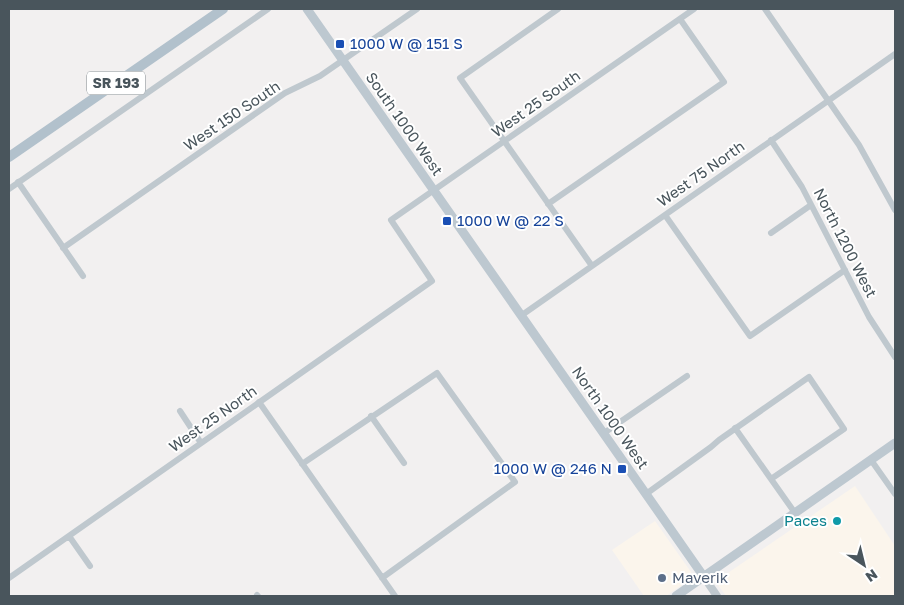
<svg xmlns="http://www.w3.org/2000/svg" width="904" height="605" viewBox="0 0 904 605" font-family="'Golos Text',sans-serif">
<style>
.commercial{fill:#fbf5ec}
.lines{fill:none;stroke-linecap:round;stroke-linejoin:round}
.minor{stroke:#bfc8ce;stroke-width:6}
.tertiary{stroke:#bfc8ce;stroke-width:8}
.secondary{stroke:#bdc8d0;stroke-width:9}
.primary{stroke:#b2c1cc;stroke-width:10}
.transit-dot{fill:#1a4fb4;stroke:#fff;stroke-width:2}
.culture-dot{fill:#0f9aa8;stroke:#fff;stroke-width:2}
.service-dot{fill:#5c6f8a;stroke:#fff;stroke-width:2}
.labels{text-anchor:middle;stroke-width:4;stroke-linejoin:round;paint-order:stroke}
.shield{fill:#fff;stroke:#80888d;stroke-width:1}
.shield-label{font-size:14px;font-weight:bold;fill:#49555c}
.transit-label{font-size:15px;fill:#164399;stroke:#fff;text-anchor:start}
.street-label{font-size:15px;fill:#49555c;stroke:#fff}
.culture-label{font-size:15px;fill:#0d838f;stroke:#fff;text-anchor:end}
.service-label{font-size:15px;fill:#4e5e75;stroke:#fff;text-anchor:start}
</style>
<rect width="100%" height="100%" fill="#f2f0f0"/>
<path class="commercial" d="M 855,486 L 895,546 L 895,596 L 726,596 L 718,585 L 719,579 Z
M 655,521 L 691,572 L 689,580 L 666,596 L 644,596 L 612,550 Z"/>
<g class="lines">
<path class="minor" d="M 558,9 L 460,78 L 592,266
M 765,9 L 859,145 L 895,210
M 771,140 L 802,187 L 869,317 L 895,357
M 18,182 L 83,276
M 9,189 L 268,9
M 548,204 L 724,82 L 680,19
M 665,215 L 750,336 L 845,270
M 771,233 L 811,205
M 63,248 L 285,93 L 320,76 L 417,9
M 522,315 L 895,54
M 259,402 L 395,596
M 180,411 L 201,443
M 371,416 L 404,463
M 735,428 L 795,513
M 604,433 L 687,376
M 871,460 L 895,494
M 302,464 L 437,373 L 515,482 L 382,578
M 646,494 L 711,447 L 719,440 L 809,377 L 844,429 L 771,479
M 69,536 L 90,566
M 9,578 L 432,281 L 391,220 L 694,9
M 257,595 L 258,596"/>
<path class="tertiary" d="M 704,577 L 717,596"/>
<path class="secondary" d="M 307,9 L 704,577
M 676,596 L 895,443"/>
<path class="primary" d="M 9,157 L 223,9"/>
</g>
<g class="transit-dot">
<rect x="335" y="39" width="10" height="10" rx="2.5"/>
<rect x="442" y="216" width="10" height="10" rx="2.5"/>
<rect x="617" y="464" width="10" height="10" rx="2.5"/>
</g>
<circle class="culture-dot" cx="837" cy="521" r="5"/>
<circle class="service-dot" cx="662" cy="578" r="5"/>
<g class="labels">
<rect class="shield" x="87" y="71.5" width="58" height="23" rx="4"/>
<g class="shield-label">
<text x="116" y="88">SR 193</text>
</g>
<g class="transit-label">
<text x="350" y="49">1000 W @ 151 S</text>
<text x="457" y="226">1000 W @ 22 S</text>
<text x="612" y="474" text-anchor="end">1000 W @ 246 N</text>
</g>
<g class="street-label">
<text transform="translate(536 104) rotate(-35)" y="5">West 25 South</text>
<text transform="translate(232 116) rotate(-34)" y="5">West 150 South</text>
<text transform="translate(404 124) rotate(55)" y="5">South 1000 West</text>
<text transform="translate(701 174) rotate(-35)" y="5">West 75 North</text>
<text transform="translate(845 243) rotate(63)" y="5">North 1200 West</text>
<text transform="translate(610 418) rotate(55)" y="5">North 1000 West</text>
<text transform="translate(213 419) rotate(-35)" y="5">West 25 North</text>
</g>
<g class="culture-label">
<text x="827" y="526">Paces</text>
</g>
<g class="service-label">
<text x="672" y="583">Maverik</text>
</g>
</g>
<rect width="904" height="605" fill="none" stroke="#49555c" stroke-width="20"/>
<g transform="translate(864 565) rotate(145)" stroke="#ffffff" stroke-width="4" paint-order="stroke">
<path d="M0-4L9 19L0 12L-9 19Z" fill="#49555c"/>
<text y="-8" font-size="14" font-weight="bold" text-anchor="middle" fill="#49555c">N</text>
</g>
</svg>
